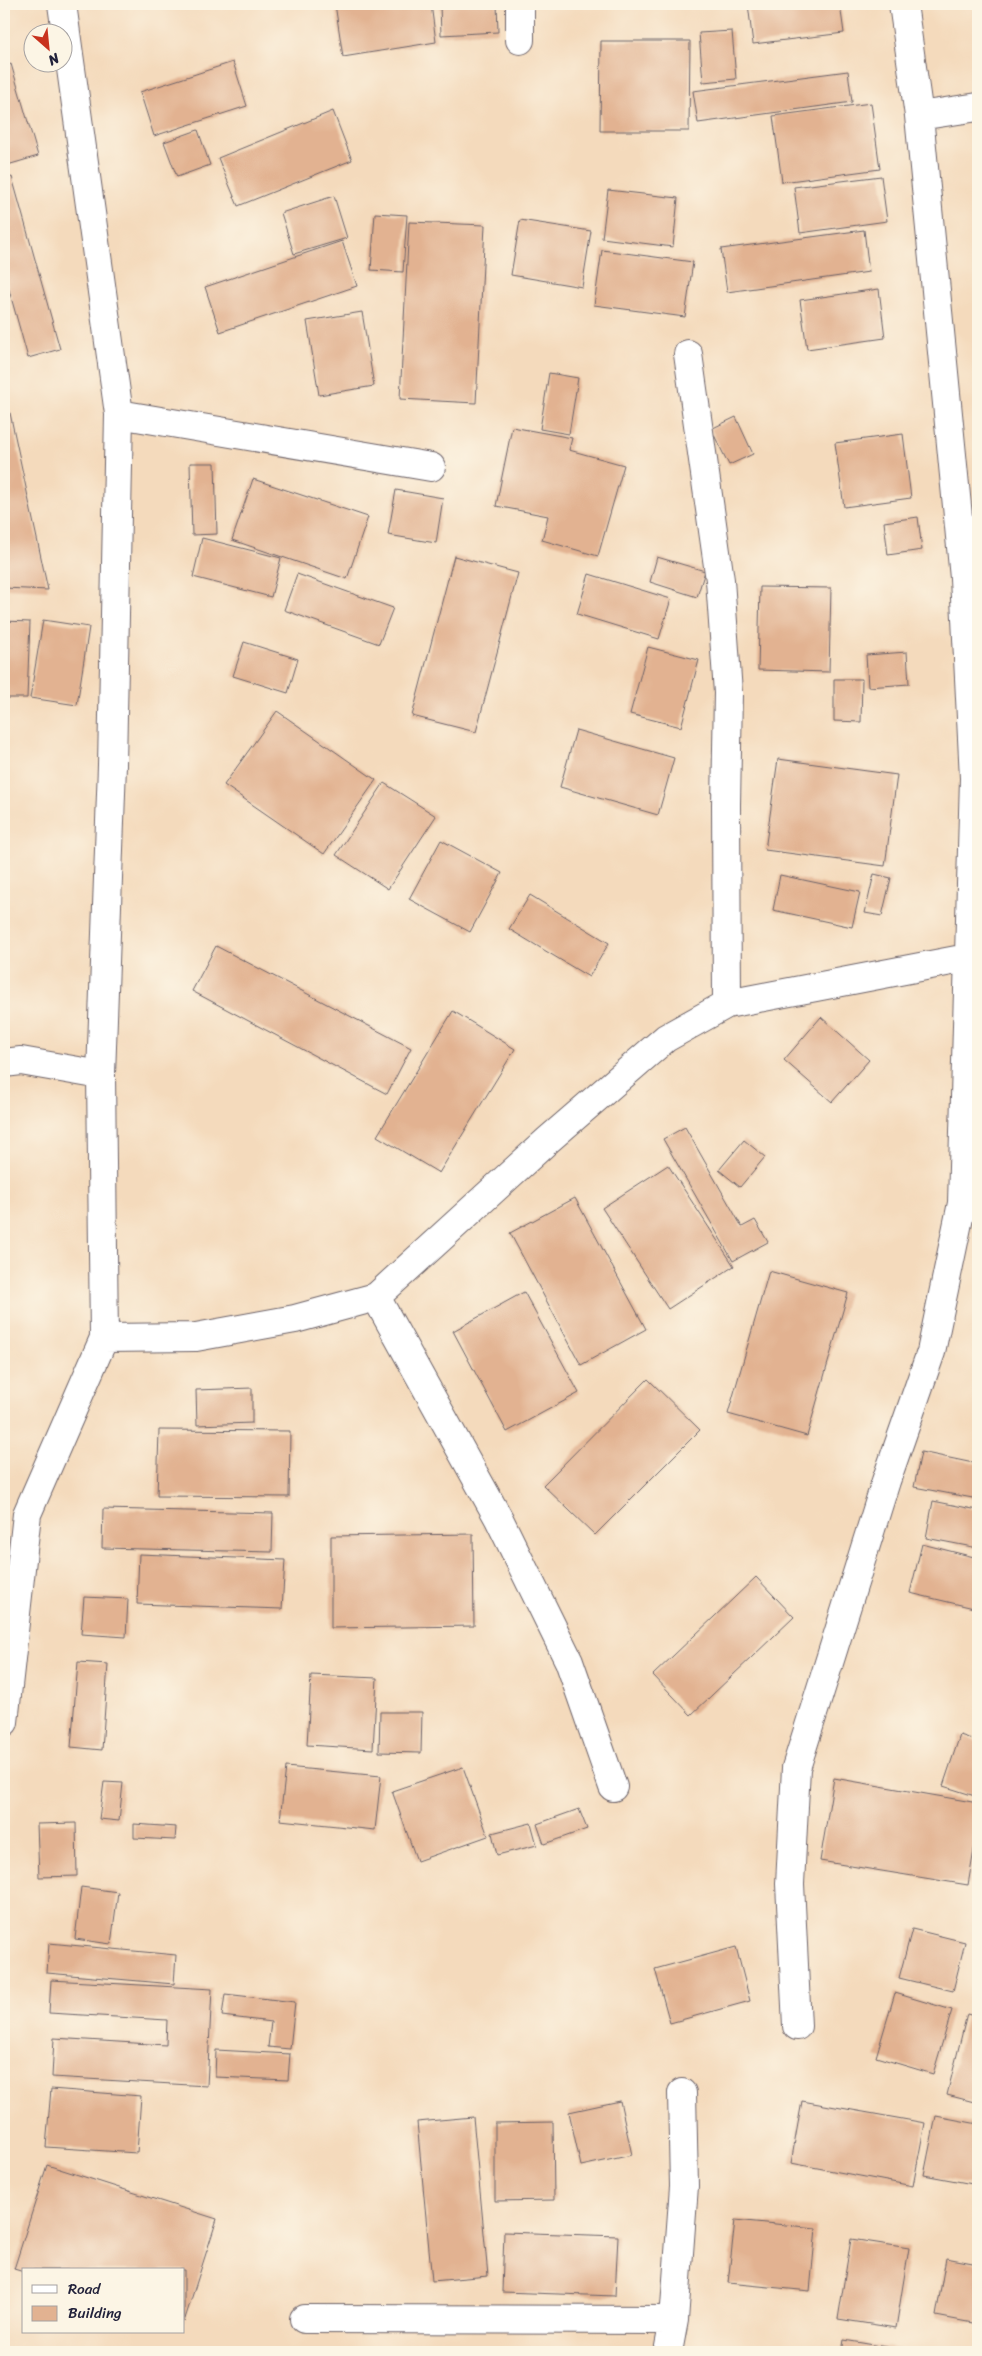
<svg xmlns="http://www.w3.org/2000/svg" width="982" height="2356" viewBox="0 0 982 2356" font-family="Sriracha,sans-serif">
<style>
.building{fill:#e2b291}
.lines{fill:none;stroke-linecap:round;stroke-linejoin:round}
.minor-casing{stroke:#6c6268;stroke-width:30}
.minor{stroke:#fff;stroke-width:28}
</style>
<rect width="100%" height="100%" fill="#fcf5e5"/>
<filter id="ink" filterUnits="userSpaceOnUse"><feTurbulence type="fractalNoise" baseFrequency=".02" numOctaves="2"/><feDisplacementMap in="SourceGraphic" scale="10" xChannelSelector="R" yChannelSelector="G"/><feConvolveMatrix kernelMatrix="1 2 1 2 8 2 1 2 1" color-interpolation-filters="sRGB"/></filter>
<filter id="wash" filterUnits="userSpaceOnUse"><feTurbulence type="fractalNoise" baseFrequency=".0096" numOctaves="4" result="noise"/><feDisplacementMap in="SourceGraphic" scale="20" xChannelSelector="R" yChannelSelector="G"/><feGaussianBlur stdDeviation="1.12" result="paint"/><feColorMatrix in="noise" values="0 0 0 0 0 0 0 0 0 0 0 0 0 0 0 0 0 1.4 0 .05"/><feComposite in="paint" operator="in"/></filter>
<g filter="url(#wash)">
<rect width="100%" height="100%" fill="#f4dabc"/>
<g id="blocks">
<path class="building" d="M 335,4 L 431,4 L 436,42 L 343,57 Z
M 440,4 L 497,4 L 498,32 L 441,35 Z
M 748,4 L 840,4 L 844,33 L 753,44 Z
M 732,31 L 736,79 L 703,82 L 699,33 Z
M 601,41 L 690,41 L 689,131 L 600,131 Z
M 233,62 L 247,106 L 154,136 L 140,92 Z
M 11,64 L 38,156 L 4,166 L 4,67 Z
M 848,71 L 852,102 L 698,123 L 693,91 Z
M 871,103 L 880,169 L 782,182 L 773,116 Z
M 333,111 L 352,160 L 238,206 L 218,158 Z
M 198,130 L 210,165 L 177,177 L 164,142 Z
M 881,176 L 887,221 L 800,233 L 794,187 Z
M 12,177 L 60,349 L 28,358 L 4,272 L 4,179 Z
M 608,190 L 678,198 L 673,247 L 602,238 Z
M 334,196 L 347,238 L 294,254 L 281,213 Z
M 375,213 L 407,215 L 403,272 L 371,270 Z
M 520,220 L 591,231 L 582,287 L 511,275 Z
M 409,222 L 485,225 L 476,403 L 400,399 Z
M 864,230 L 869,272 L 727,292 L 721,249 Z
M 342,241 L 357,286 L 220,332 L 205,287 Z
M 602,250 L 693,262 L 685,317 L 594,305 Z
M 879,289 L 885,338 L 807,349 L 800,300 Z
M 362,312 L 374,386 L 319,395 L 307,321 Z
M 549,373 L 578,378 L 569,434 L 540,429 Z
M 4,412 L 10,413 L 48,590 L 4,588 Z
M 736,417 L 753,454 L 729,465 L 711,429 Z
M 512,427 L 572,438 L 569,450 L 624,465 L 598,556 L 542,540 L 548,516 L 496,506 Z
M 903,434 L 911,498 L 844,507 L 835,443 Z
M 190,463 L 215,463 L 217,534 L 192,535 Z
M 253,479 L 368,517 L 347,579 L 232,540 Z
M 396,490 L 443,498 L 436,543 L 388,535 Z
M 918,517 L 922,550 L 888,555 L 884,522 Z
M 202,538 L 281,558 L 271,597 L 193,577 Z
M 454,556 L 518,573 L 476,732 L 412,716 Z
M 657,557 L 705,571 L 697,597 L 650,582 Z
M 297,574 L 393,608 L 379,644 L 284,610 Z
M 589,574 L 671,599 L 659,639 L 577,614 Z
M 760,587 L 831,588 L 829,672 L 758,670 Z
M 43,620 L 89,627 L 77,705 L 30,698 Z
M 4,621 L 30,622 L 27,698 L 4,698 Z
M 244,642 L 298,659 L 288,693 L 233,676 Z
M 648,647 L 699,660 L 681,727 L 630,714 Z
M 907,652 L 909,684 L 868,687 L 866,655 Z
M 834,679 L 862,679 L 861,722 L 834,721 Z
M 277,711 L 376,780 L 324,854 L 224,785 Z
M 576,730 L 674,758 L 658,815 L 560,787 Z
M 778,759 L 897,775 L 885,866 L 765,850 Z
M 384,783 L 436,816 L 388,889 L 336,855 Z
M 441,840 L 502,873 L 470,932 L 409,899 Z
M 874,874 L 891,878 L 882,916 L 865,913 Z
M 780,875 L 860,892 L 852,927 L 773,910 Z
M 530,895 L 609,943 L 589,977 L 509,929 Z
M 216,946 L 411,1048 L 387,1094 L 192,991 Z
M 453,1011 L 515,1049 L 439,1173 L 377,1136 Z
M 821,1017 L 869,1060 L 832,1102 L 784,1060 Z
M 685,1127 L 742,1227 L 755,1220 L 768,1242 L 733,1261 L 663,1139 Z
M 744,1140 L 765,1157 L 740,1187 L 719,1170 Z
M 668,1165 L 734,1266 L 668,1309 L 602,1208 Z
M 575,1198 L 646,1329 L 581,1365 L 510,1233 Z
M 769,1271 L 848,1293 L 807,1436 L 728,1414 Z
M 524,1292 L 579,1393 L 507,1432 L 453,1331 Z
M 648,1379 L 700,1430 L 595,1535 L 543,1485 Z
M 252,1388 L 252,1423 L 197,1425 L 196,1390 Z
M 159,1430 L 290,1431 L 289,1497 L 157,1496 Z
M 921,1452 L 978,1464 L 978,1499 L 914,1487 Z
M 933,1501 L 978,1510 L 978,1548 L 926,1538 Z
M 103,1509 L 273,1513 L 272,1552 L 102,1548 Z
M 473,1534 L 474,1626 L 331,1628 L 331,1536 Z
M 922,1544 L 978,1558 L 978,1609 L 910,1593 Z
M 139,1554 L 285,1560 L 282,1609 L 137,1604 Z
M 756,1577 L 794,1617 L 691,1715 L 653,1675 Z
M 84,1597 L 128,1599 L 126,1637 L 81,1634 Z
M 78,1662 L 108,1664 L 102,1750 L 71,1747 Z
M 311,1675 L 377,1678 L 373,1749 L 307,1745 Z
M 380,1712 L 422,1712 L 421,1753 L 379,1752 Z
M 960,1735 L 978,1741 L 978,1797 L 943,1786 Z
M 286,1767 L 381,1776 L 375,1830 L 280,1820 Z
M 463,1767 L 488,1836 L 417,1861 L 392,1791 Z
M 834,1778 L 978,1803 L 978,1827 L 968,1885 L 820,1861 Z
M 104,1782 L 123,1783 L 119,1821 L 99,1819 Z
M 579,1809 L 587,1829 L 544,1844 L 537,1824 Z
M 76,1823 L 77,1876 L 39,1877 L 37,1824 Z
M 531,1823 L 537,1845 L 497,1855 L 492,1833 Z
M 134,1824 L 176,1827 L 175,1840 L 134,1838 Z
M 81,1887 L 118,1892 L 111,1944 L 75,1939 Z
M 912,1929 L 965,1942 L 953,1991 L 899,1978 Z
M 49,1943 L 176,1955 L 174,1984 L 47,1973 Z
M 736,1947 L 750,2001 L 670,2023 L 655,1969 Z
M 51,1980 L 212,1989 L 207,2086 L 52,2077 L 54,2038 L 166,2045 L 167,2020 L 49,2013 Z
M 895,1993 L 952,2010 L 933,2074 L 876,2057 Z
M 225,1994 L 295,2002 L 290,2049 L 268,2047 L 271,2022 L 222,2016 Z
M 967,2014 L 978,2017 L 978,2103 L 947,2095 Z
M 216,2050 L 290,2054 L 288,2080 L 215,2077 Z
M 51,2089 L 141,2096 L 137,2153 L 46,2147 Z
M 620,2101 L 632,2155 L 581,2166 L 569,2112 Z
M 802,2101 L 925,2123 L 913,2186 L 791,2163 Z
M 936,2116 L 978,2124 L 978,2185 L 924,2175 Z
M 473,2117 L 488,2276 L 432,2281 L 417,2122 Z
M 553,2122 L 554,2200 L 495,2201 L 495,2123 Z
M 47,2165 L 217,2219 L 184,2322 L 184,2270 L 24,2270 L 24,2272 L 14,2269 Z
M 735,2220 L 816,2228 L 810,2291 L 728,2283 Z
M 504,2232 L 618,2236 L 615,2296 L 502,2292 Z
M 851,2239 L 909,2248 L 896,2328 L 838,2319 Z
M 946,2258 L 978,2264 L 978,2324 L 936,2316 Z
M 844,2340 L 904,2350 L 904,2352 L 842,2352 Z"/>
</g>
</g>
<g filter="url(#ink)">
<use href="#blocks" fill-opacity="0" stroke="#6c6268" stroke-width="1"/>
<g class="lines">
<defs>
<path id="minor" d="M 520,40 L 520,4
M 919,116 L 978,107
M 688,354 L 720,580 L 728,693 L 726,805 L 727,1004
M 119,414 L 431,467
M 4,1063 L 21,1061 L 101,1075
M 376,1297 L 499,1519 L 569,1661 L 613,1787
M 104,1338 L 196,1337 L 295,1319 L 376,1297 L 548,1140 L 666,1038 L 727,1004 L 967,958
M 4,1722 L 27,1514 L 104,1338 L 101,1075 L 112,765 L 119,414 L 62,4
M 797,2026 L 790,1884 L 796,1768 L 886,1481 L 931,1352 L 962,1203 L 974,778 L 964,578 L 919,116 L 903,4
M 304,2319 L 674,2320
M 668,2352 L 674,2320 L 684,2186 L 682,2093"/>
</defs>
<use href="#minor" class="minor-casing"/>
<use href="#minor" class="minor"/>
</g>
</g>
<rect width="982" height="2356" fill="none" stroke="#fcf5e5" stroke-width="20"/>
<rect x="22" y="2268" width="162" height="65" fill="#fcf5e5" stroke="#a5a1a1"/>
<rect x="32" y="2285" width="25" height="8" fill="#ffffff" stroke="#a5a1a1"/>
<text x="68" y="2294" font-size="15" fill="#22223b">Road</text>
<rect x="32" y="2306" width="25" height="15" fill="#e2b291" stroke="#a5a1a1"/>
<text x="68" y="2318" font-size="15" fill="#22223b">Building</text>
<g transform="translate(48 48) rotate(153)"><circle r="24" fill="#fcf5e5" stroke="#a5a1a1"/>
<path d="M0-4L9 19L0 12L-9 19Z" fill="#c8321e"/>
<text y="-8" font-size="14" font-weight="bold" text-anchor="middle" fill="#22223b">N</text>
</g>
</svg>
